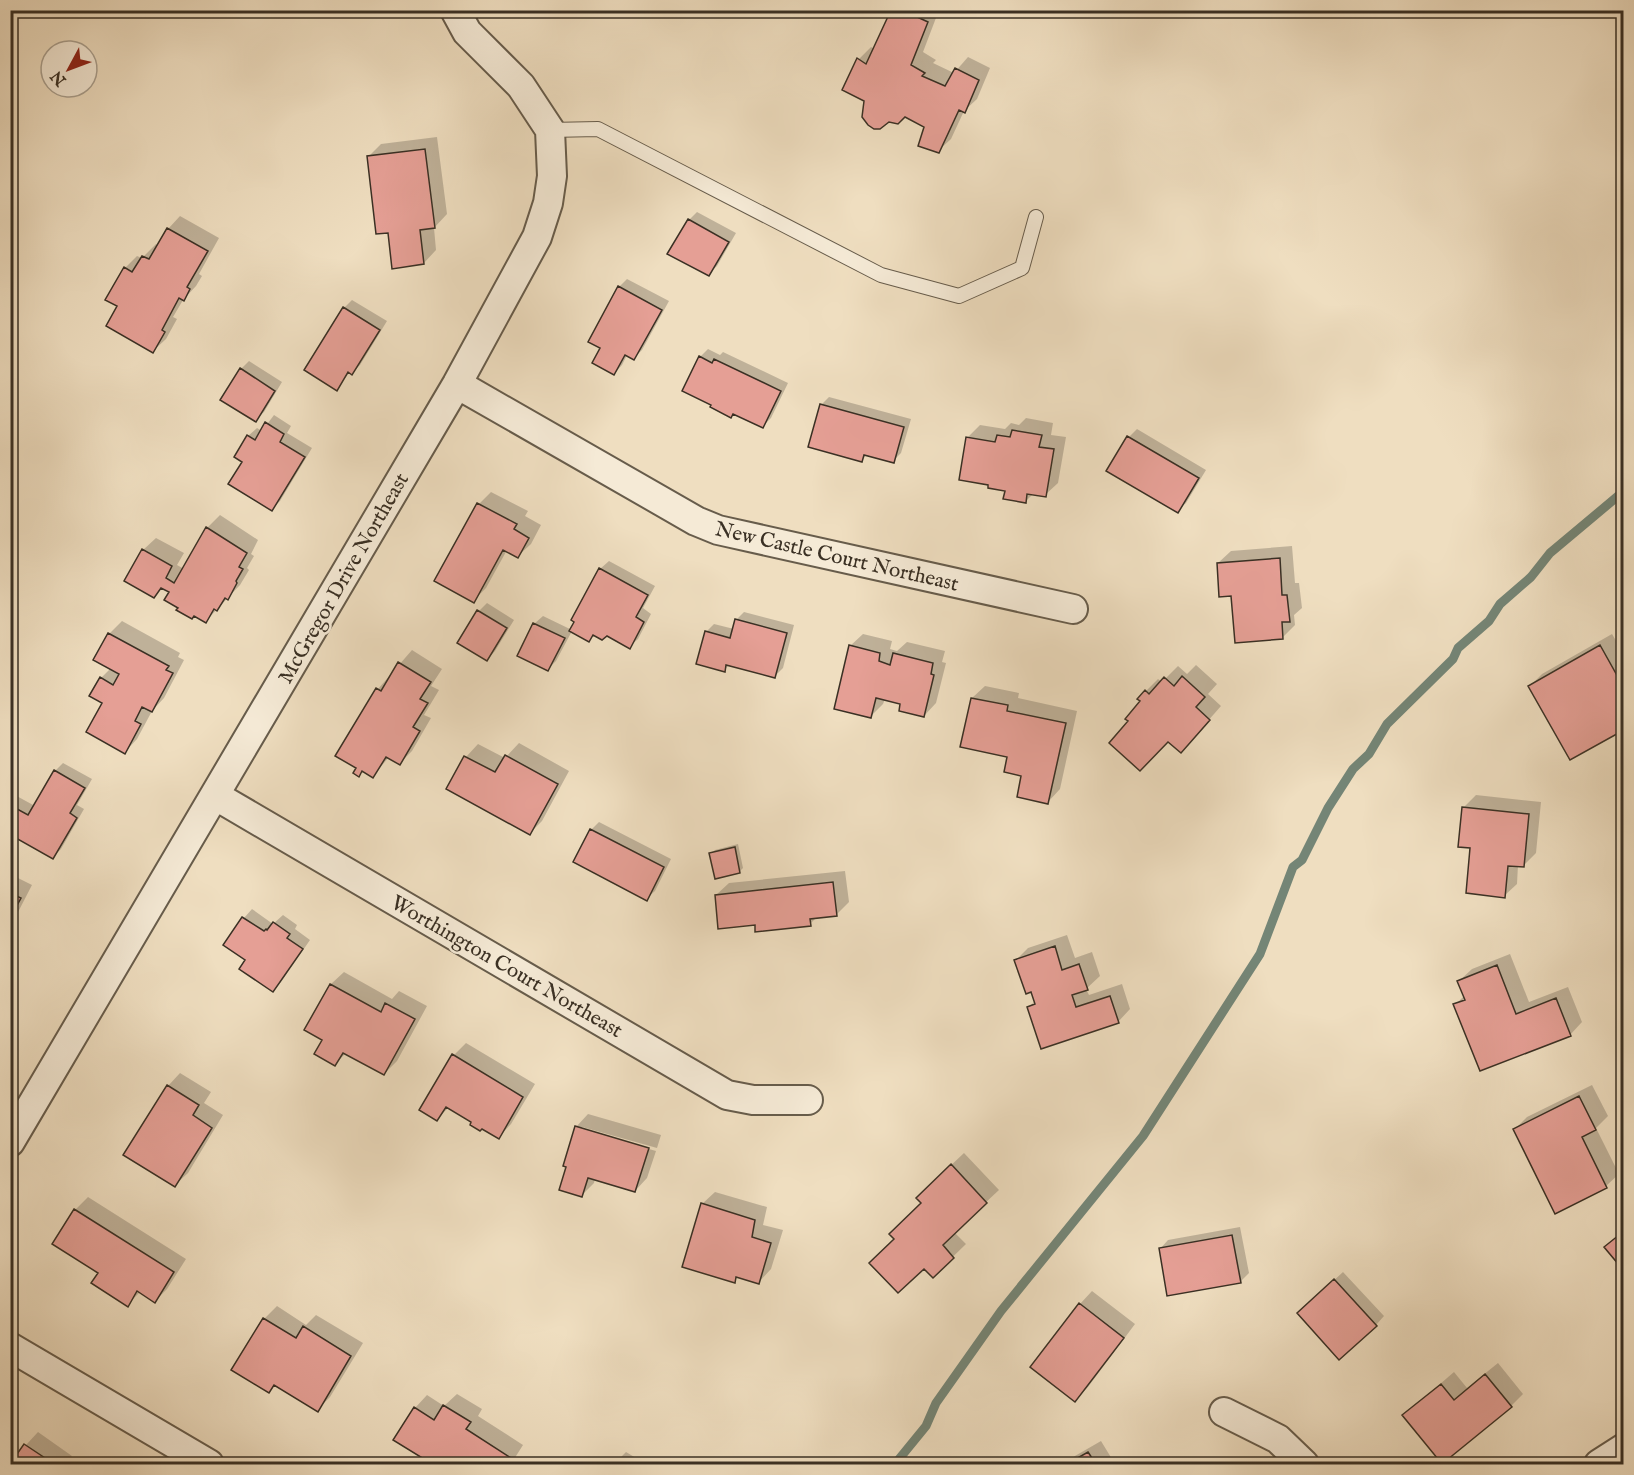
<svg xmlns="http://www.w3.org/2000/svg" width="1634" height="1475" viewBox="0 0 1634 1475" font-family="'IM FELL English',serif">
<style>
.shadow{fill:#0003}
.lines{fill:none;stroke-linecap:round;stroke-linejoin:round}
.stream{stroke:#748576;stroke-width:9}
.building{fill:#e59f95;stroke:#3a3024;stroke-width:1.5}
.lane-casing{stroke:#675c4b;stroke-width:16}
.street-casing{stroke:#675c4b;stroke-width:32}
.lane{stroke:#f5ead6;stroke-width:14}
.street{stroke:#f5ead6;stroke-width:28}
.labels{text-anchor:middle;stroke-width:5;stroke-linejoin:round;paint-order:stroke}
.street-label{font-size:21px;fill:#3a3024;stroke:#f5ead6}
</style>
<rect width="100%" height="100%" fill="#efdec0"/>
<filter id="stains"><feTurbulence type="fractalNoise" baseFrequency=".00333" numOctaves="4"/><feColorMatrix values="0 0 0 0 .2 0 0 0 0 .09 0 0 0 0 .02 0 0 0 .5 -.17"/></filter>
<radialGradient id="worn" r=".72"><stop offset=".6" stop-color="#630" stop-opacity="0"/><stop offset="1" stop-color="#630" stop-opacity=".3"/></radialGradient>
<path class="shadow" d="M 893,10 L 939,10 L 923,52 L 936,60 L 933,63 L 954,73 L 968,57 L 990,68 L 977,99 L 964,111 L 951,139 L 938,151 L 926,126 L 905,115 L 866,100 L 859,59 L 871,47 L 875,49 Z
M 437,137 L 447,214 L 434,228 L 436,250 L 424,263 L 389,231 L 368,157 L 381,144 Z
M 697,212 L 736,233 L 717,266 L 708,274 L 689,220 Z
M 180,216 L 219,238 L 199,274 L 202,276 L 196,286 L 183,300 L 173,317 L 177,319 L 166,339 L 153,351 L 119,306 L 125,268 L 137,256 L 142,258 L 156,244 L 158,246 L 168,229 Z
M 627,279 L 669,301 L 642,350 L 634,358 L 627,355 L 622,365 L 614,374 L 602,348 L 619,287 Z
M 352,300 L 387,321 L 360,365 L 352,373 L 350,372 L 336,389 L 344,308 Z
M 708,349 L 720,355 L 723,352 L 788,383 L 771,418 L 763,426 L 734,413 L 700,357 Z
M 249,361 L 282,382 L 264,412 L 255,420 L 241,369 Z
M 829,397 L 911,419 L 901,453 L 893,461 L 867,454 L 862,460 L 821,405 Z
M 274,415 L 291,426 L 287,433 L 312,448 L 280,501 L 272,509 L 244,461 L 248,436 L 257,428 L 262,431 Z
M 1026,418 L 1053,423 L 1051,435 L 1066,437 L 1058,483 L 1045,495 L 1034,493 L 1026,501 L 1007,490 L 990,484 L 960,479 L 968,437 L 980,425 L 1005,429 L 1011,423 L 1019,425 Z
M 1137,429 L 1206,470 L 1186,503 L 1177,511 L 1108,470 L 1129,437 Z
M 491,492 L 528,511 L 525,516 L 541,525 L 531,544 L 518,556 L 507,550 L 486,588 L 473,601 L 479,504 Z
M 220,515 L 258,540 L 251,554 L 254,556 L 247,568 L 249,570 L 240,585 L 206,621 L 180,607 L 171,592 L 163,587 L 154,596 L 143,550 L 156,538 L 184,553 L 177,565 L 184,569 L 207,528 Z
M 1292,546 L 1295,583 L 1299,583 L 1302,608 L 1294,615 L 1295,625 L 1282,638 L 1232,594 L 1218,563 L 1231,551 Z
M 609,561 L 655,586 L 643,608 L 651,614 L 638,639 L 629,647 L 607,635 L 595,634 L 589,640 L 572,631 L 556,661 L 548,669 L 534,624 L 543,616 L 572,630 L 600,569 Z
M 487,603 L 514,620 L 495,651 L 487,660 L 479,611 Z
M 744,612 L 794,625 L 783,668 L 775,676 L 730,664 L 724,670 L 706,632 L 714,624 L 734,629 L 736,620 Z
M 122,621 L 180,653 L 178,657 L 184,660 L 164,698 L 152,711 L 137,739 L 125,752 L 104,702 L 101,678 L 111,668 L 95,660 L 109,634 Z
M 863,634 L 892,641 L 890,649 L 897,651 L 907,642 L 945,651 L 942,662 L 946,663 L 936,703 L 924,716 L 902,703 L 885,699 L 883,704 L 871,716 L 850,646 Z
M 1612,634 L 1624,654 L 1624,728 L 1529,687 L 1542,674 Z
M 412,650 L 442,669 L 431,686 L 439,690 L 424,715 L 431,718 L 412,751 L 399,764 L 389,757 L 373,776 L 363,770 L 358,775 L 358,768 L 337,755 L 378,689 Z
M 1196,665 L 1217,684 L 1208,694 L 1221,706 L 1193,738 L 1168,740 L 1130,721 L 1142,701 L 1146,691 L 1158,679 L 1162,682 L 1178,666 L 1187,674 Z
M 985,686 L 1019,693 L 1018,698 L 1077,711 L 1060,789 L 1048,802 L 1009,756 L 972,698 Z
M 519,743 L 569,771 L 542,821 L 530,833 L 448,789 L 466,757 L 478,744 L 505,758 Z
M 63,763 L 92,779 L 77,805 L 84,809 L 61,849 L 52,858 L 10,828 L 10,796 L 13,794 L 35,806 L 55,771 Z
M 1476,795 L 1541,802 L 1536,853 L 1523,866 L 1518,865 L 1517,884 L 1504,896 L 1472,847 L 1464,807 Z
M 599,822 L 671,859 L 655,891 L 646,899 L 591,830 Z
M 738,844 L 743,868 L 739,872 L 711,853 L 715,850 Z
M 845,871 L 849,902 L 836,915 L 818,916 L 810,924 L 756,923 L 716,895 L 729,883 Z
M 10,874 L 32,885 L 16,916 L 10,922 Z
M 252,909 L 273,924 L 283,915 L 297,925 L 295,929 L 310,940 L 281,982 L 273,991 L 247,960 L 225,945 L 244,918 Z
M 1067,935 L 1075,958 L 1092,952 L 1100,976 L 1086,989 L 1089,995 L 1122,984 L 1130,1009 L 1118,1022 L 1029,1007 L 1035,1001 L 1016,960 L 1028,948 Z
M 1510,954 L 1529,1002 L 1568,987 L 1582,1022 L 1570,1035 L 1455,1005 L 1465,995 L 1459,981 L 1472,969 Z
M 344,972 L 392,999 L 399,991 L 427,1006 L 397,1061 L 384,1074 L 346,1053 L 335,1064 L 324,1039 L 306,1030 L 331,984 Z
M 466,1043 L 535,1084 L 511,1124 L 499,1137 L 449,1107 L 437,1119 L 454,1055 Z
M 180,1073 L 211,1092 L 204,1103 L 223,1115 L 188,1173 L 175,1185 L 168,1086 Z
M 1592,1085 L 1608,1116 L 1596,1128 L 1619,1174 L 1606,1186 L 1555,1212 L 1515,1129 L 1527,1117 Z
M 588,1114 L 661,1135 L 657,1148 L 582,1127 L 582,1130 L 656,1151 L 647,1178 L 635,1191 L 595,1178 L 594,1183 L 581,1196 L 576,1127 Z
M 964,1153 L 999,1190 L 954,1232 L 966,1244 L 933,1276 L 896,1239 L 923,1203 L 930,1185 Z
M 715,1192 L 767,1207 L 763,1225 L 783,1230 L 771,1269 L 759,1282 L 739,1276 L 734,1281 L 702,1204 Z
M 88,1197 L 186,1259 L 167,1289 L 155,1301 L 140,1292 L 127,1305 L 100,1272 L 54,1243 L 75,1210 Z
M 1240,1227 L 1249,1273 L 1241,1281 L 1169,1294 L 1160,1249 L 1168,1240 Z
M 1343,1272 L 1384,1316 L 1376,1325 L 1307,1305 Z
M 1092,1291 L 1135,1324 L 1088,1387 L 1075,1400 L 1080,1304 Z
M 277,1306 L 306,1325 L 316,1315 L 363,1343 L 330,1397 L 317,1410 L 275,1384 L 269,1391 L 264,1319 Z
M 1498,1363 L 1523,1394 L 1511,1406 L 1404,1415 L 1454,1372 L 1467,1388 Z
M 457,1394 L 482,1409 L 478,1416 L 523,1445 L 511,1464 L 435,1464 L 395,1440 L 415,1408 L 427,1395 L 444,1406 Z
M 38,1432 L 72,1456 L 69,1460 L 75,1464 L 12,1464 L 26,1445 Z
M 1101,1441 L 1115,1464 L 1061,1464 Z
M 626,1452 L 646,1464 L 614,1464 Z"/>
<g class="lines">
<path class="stream" d="M 895,1464 L 926,1426 L 936,1403 L 1001,1311 L 1143,1136 L 1260,954 L 1293,867 L 1302,860 L 1328,808 L 1353,769 L 1369,754 L 1387,724 L 1453,659 L 1458,648 L 1489,621 L 1500,604 L 1531,577 L 1550,553 L 1624,491"/>
</g>
<path class="building" d="M 891,10 L 902,10 L 928,22 L 911,65 L 925,73 L 922,76 L 945,86 L 955,68 L 979,80 L 965,113 L 959,110 L 939,153 L 918,146 L 924,127 L 905,117 L 898,124 L 889,122 L 880,129 L 874,129 L 868,125 L 862,117 L 864,101 L 842,90 L 857,58 L 866,64 Z
M 425,149 L 435,228 L 420,230 L 424,264 L 392,269 L 388,233 L 376,234 L 367,156 Z
M 688,219 L 729,242 L 709,276 L 667,254 Z
M 167,228 L 208,251 L 187,287 L 190,289 L 184,301 L 179,298 L 162,330 L 165,332 L 153,353 L 106,326 L 117,306 L 105,300 L 124,267 L 132,272 L 142,256 L 149,259 Z
M 618,286 L 662,310 L 634,360 L 625,355 L 614,375 L 592,363 L 600,348 L 588,342 Z
M 343,307 L 380,330 L 352,375 L 348,372 L 337,391 L 304,370 Z
M 699,356 L 712,363 L 714,359 L 781,391 L 763,428 L 733,414 L 731,418 L 710,407 L 711,405 L 682,391 Z
M 240,368 L 275,391 L 256,422 L 220,400 Z
M 820,404 L 904,427 L 894,463 L 864,455 L 862,462 L 808,447 Z
M 265,422 L 284,434 L 280,442 L 305,457 L 272,511 L 228,484 L 242,462 L 234,457 L 247,435 L 255,440 Z
M 1012,430 L 1042,435 L 1039,447 L 1054,449 L 1046,497 L 1027,494 L 1026,503 L 1003,499 L 1005,491 L 988,488 L 988,485 L 959,480 L 966,437 L 995,442 L 997,435 L 1010,437 Z
M 1127,436 L 1199,478 L 1178,513 L 1106,471 Z
M 477,503 L 517,524 L 514,529 L 529,538 L 518,558 L 503,550 L 474,603 L 434,581 Z
M 206,527 L 247,553 L 239,567 L 243,569 L 236,581 L 237,583 L 228,600 L 225,598 L 217,611 L 214,609 L 206,623 L 194,616 L 192,619 L 176,610 L 178,608 L 164,600 L 169,592 L 161,588 L 154,598 L 124,581 L 142,549 L 172,566 L 166,578 L 174,583 Z
M 1280,558 L 1282,595 L 1287,595 L 1290,622 L 1282,622 L 1283,639 L 1235,643 L 1231,596 L 1219,597 L 1217,563 Z
M 599,568 L 648,595 L 636,617 L 644,622 L 630,649 L 607,636 L 602,640 L 593,635 L 589,642 L 569,631 L 574,622 L 571,620 Z
M 477,610 L 507,628 L 487,661 L 457,643 Z
M 735,619 L 787,633 L 775,678 L 726,665 L 725,672 L 696,664 L 705,631 L 730,638 Z
M 533,623 L 565,638 L 548,671 L 517,656 Z
M 108,633 L 169,666 L 166,670 L 173,673 L 152,712 L 142,707 L 135,721 L 141,724 L 125,754 L 86,732 L 102,703 L 89,696 L 100,677 L 113,685 L 119,674 L 93,660 Z
M 849,645 L 880,653 L 879,661 L 890,665 L 893,653 L 933,663 L 931,674 L 934,675 L 924,717 L 899,711 L 900,704 L 876,698 L 871,718 L 834,709 Z
M 1600,645 L 1624,688 L 1624,730 L 1570,760 L 1528,686 Z
M 398,662 L 431,682 L 420,699 L 428,703 L 413,727 L 420,731 L 400,765 L 386,757 L 373,778 L 362,771 L 359,777 L 353,773 L 356,768 L 335,756 L 376,688 L 381,691 Z
M 1182,676 L 1205,697 L 1196,707 L 1210,720 L 1181,753 L 1168,742 L 1140,771 L 1109,743 L 1128,721 L 1125,719 L 1140,701 L 1137,699 L 1145,690 L 1149,694 L 1164,677 L 1174,686 Z
M 971,698 L 1008,705 L 1007,711 L 1066,723 L 1048,804 L 1017,797 L 1021,776 L 1004,772 L 1007,757 L 960,747 Z
M 505,755 L 558,784 L 530,835 L 446,789 L 464,756 L 495,772 Z
M 54,770 L 85,788 L 70,813 L 77,818 L 53,859 L 14,837 L 16,833 L 10,829 L 10,805 L 28,815 Z
M 1462,807 L 1529,814 L 1524,867 L 1508,866 L 1505,898 L 1466,893 L 1470,848 L 1458,847 Z
M 590,829 L 664,867 L 647,901 L 573,862 Z
M 735,847 L 740,873 L 715,879 L 709,853 Z
M 833,882 L 837,916 L 810,919 L 811,926 L 755,932 L 755,925 L 718,929 L 715,895 Z
M 10,893 L 21,898 L 10,918 Z
M 242,917 L 264,931 L 266,929 L 267,930 L 273,922 L 290,934 L 287,938 L 303,949 L 273,992 L 239,969 L 245,960 L 223,945 Z
M 1055,946 L 1062,970 L 1079,964 L 1088,990 L 1072,995 L 1076,1007 L 1110,996 L 1119,1023 L 1041,1049 L 1027,1007 L 1035,1004 L 1031,992 L 1026,994 L 1014,960 Z
M 1497,965 L 1516,1014 L 1556,998 L 1571,1036 L 1480,1071 L 1453,1004 L 1465,1000 L 1457,981 Z
M 330,984 L 381,1012 L 385,1003 L 415,1019 L 384,1075 L 343,1053 L 335,1066 L 314,1054 L 322,1040 L 304,1030 Z
M 452,1054 L 523,1097 L 499,1139 L 482,1129 L 480,1131 L 470,1125 L 471,1122 L 446,1107 L 437,1121 L 419,1110 Z
M 167,1085 L 199,1105 L 193,1115 L 212,1128 L 175,1187 L 123,1155 Z
M 1579,1096 L 1596,1130 L 1582,1137 L 1607,1188 L 1555,1214 L 1513,1129 Z
M 575,1126 L 649,1148 L 635,1192 L 588,1178 L 582,1197 L 559,1190 L 566,1167 L 563,1166 Z
M 951,1164 L 987,1203 L 943,1245 L 954,1258 L 933,1278 L 924,1269 L 898,1293 L 869,1263 L 894,1239 L 889,1234 L 921,1203 L 916,1198 Z
M 701,1203 L 755,1220 L 752,1237 L 771,1243 L 759,1284 L 736,1277 L 735,1283 L 682,1267 Z
M 74,1209 L 174,1272 L 155,1303 L 137,1291 L 128,1307 L 91,1283 L 98,1273 L 52,1244 Z
M 1624,1231 L 1624,1271 L 1604,1247 Z
M 1232,1235 L 1241,1283 L 1167,1296 L 1159,1248 Z
M 1334,1279 L 1377,1326 L 1339,1360 L 1297,1313 Z
M 1079,1303 L 1124,1338 L 1075,1402 L 1030,1367 Z
M 263,1318 L 296,1338 L 303,1326 L 351,1356 L 318,1412 L 274,1385 L 269,1393 L 231,1370 Z
M 1485,1374 L 1512,1407 L 1442,1464 L 1402,1415 L 1441,1384 L 1454,1400 Z
M 443,1405 L 471,1422 L 466,1429 L 511,1458 L 507,1464 L 432,1464 L 393,1440 L 414,1407 L 434,1420 Z
M 24,1444 L 54,1464 L 10,1464 Z
M 1088,1452 L 1096,1464 L 1067,1464 Z"/>
<g class="lines">
<defs>
<path id="lane" d="M 550,130 L 598,129 L 881,275 L 959,296 L 1022,268 L 1036,217"/>
<path id="street" d="M 457,384 L 696,521 L 718,530 L 1073,609
M 216,796 L 727,1095 L 753,1100 L 808,1100
M 10,1142 L 457,384 L 537,237 L 548,203 L 552,176 L 550,130 L 521,86 L 467,32 L 455,10
M 10,1347 L 209,1464
M 1224,1412 L 1278,1439 L 1304,1464
M 1599,1464 L 1624,1448"/>
</defs>
<use href="#lane" class="lane-casing"/>
<use href="#street" class="street-casing"/>
<use href="#lane" class="lane"/>
<use href="#street" class="street"/>
</g>
<g class="labels">
<g class="street-label">
<text transform="translate(837 556) rotate(13)" y="7">New Castle Court Northeast</text>
<text transform="translate(343 578) rotate(-60)" y="7">McGregor Drive Northeast</text>
<text transform="translate(507 966) rotate(30)" y="7">Worthington Court Northeast</text>
</g>
</g>
<rect width="1634" height="1475" fill="none" stroke="#efdec0" stroke-width="36"/>
<rect x="12" y="12" width="1610" height="1451" fill="none" stroke="#3a3024" stroke-width="3"/>
<rect x="18" y="18" width="1598" height="1439" fill="none" stroke="#3a3024" stroke-width="1.5"/>
<g transform="translate(69 69) rotate(229)"><circle r="28" fill="#f5ead6" stroke="#aaa08f" stroke-width="1.5"/>
<path d="M0-4.5L10 22L0 15L-10 22Z" fill="#8f2418"/>
<text y="-9" font-size="16" font-weight="bold" text-anchor="middle" fill="#3a3024">N</text>
</g>
<rect width="100%" height="100%" filter="url(#stains)"/>
<rect width="100%" height="100%" fill="url(#worn)"/>
</svg>
